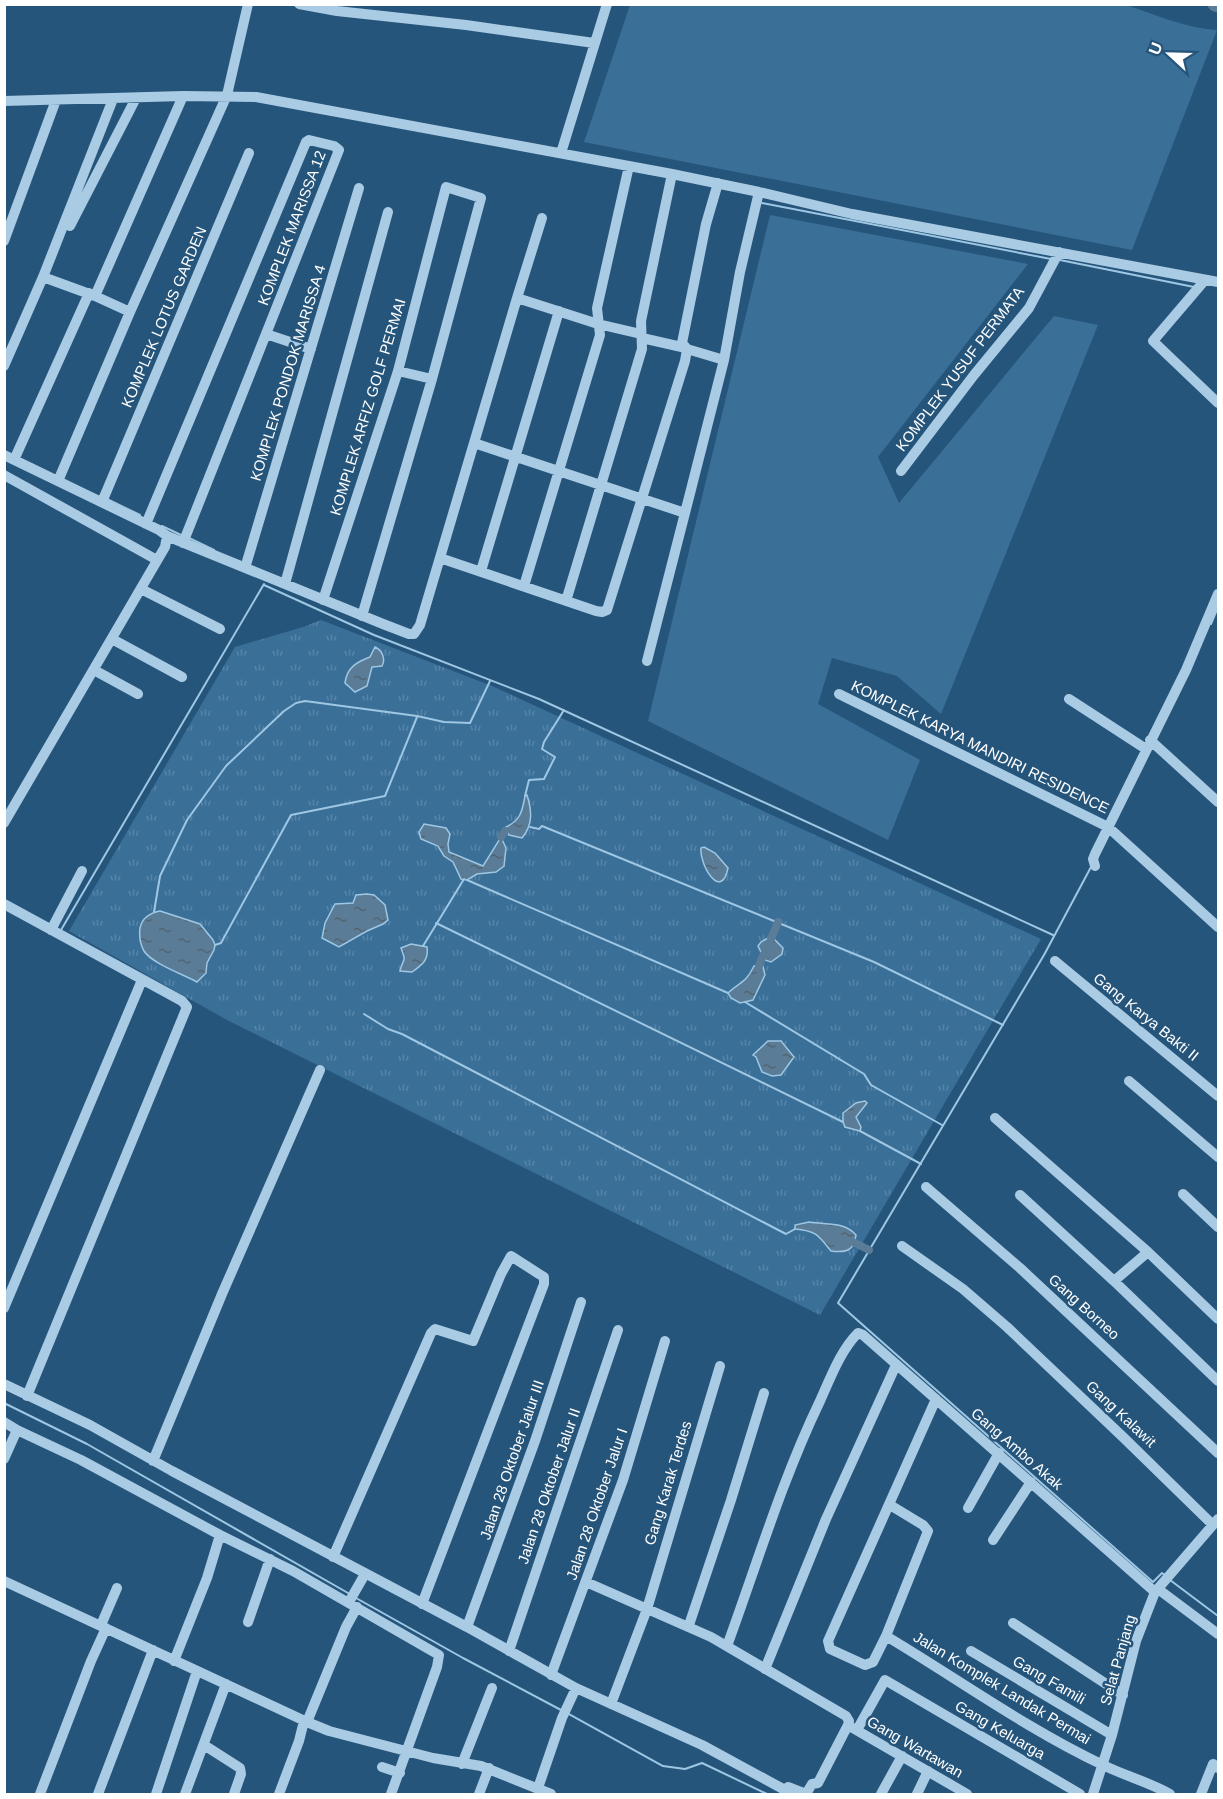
<svg xmlns="http://www.w3.org/2000/svg" width="1223" height="1799" viewBox="0 0 1223 1799" font-family="Helvetica,sans-serif">
<style>
.grass{fill:url(#grass-tufts)}
.green{fill:#3a6f98}
.water{fill:url(#water-ripples);stroke:#9ec7e4;stroke-width:1.5}
.lines{fill:none;stroke-linecap:round;stroke-linejoin:round}
.stream{stroke:#9ec7e4;stroke-width:2}
.canal{stroke:#5a7c96;stroke-width:8}
.river{stroke:#5a7c96;stroke-width:15}
.minor{stroke:#aacbe4;stroke-width:10}
.labels{text-anchor:middle;stroke-width:5;stroke-linejoin:round;paint-order:stroke}
.street-label{font-size:15px;fill:#fff;stroke:#26557b}
</style>
<defs>
<pattern id="grass-tufts" width="24" height="20" patternUnits="userSpaceOnUse" patternTransform="scale(1.5)"><rect width="24" height="20" fill="#3a6f98"/><path d="M3 7l-1-3M5 7V3M7 7l1-3M15 17l-1-3M17 17v-4M19 17l1-3" fill="none" stroke="#5885a7"/></pattern>
<pattern id="water-ripples" width="26" height="14" patternUnits="userSpaceOnUse" patternTransform="scale(1.5)"><rect width="26" height="14" fill="#5a7c96"/><path d="M2 4q2-2 4 0t4 0M15 11q2-2 4 0t4 0" fill="none" stroke="#536471"/></pattern>
</defs>
<rect width="100%" height="100%" fill="#26557b"/>
<path class="grass" d="M 321,620 L 492,686 L 1041,939 L 820,1315 L 227,1020 L 69,931 L 235,647 L 303,627 Z"/>
<path class="green" d="M 1126,5 C 1156,15 1185,28 1217,30 L 1132,250 L 584,142 L 630,5 Z
M 770,215 L 1028,264 L 878,457 L 899,503 L 1054,316 L 1098,325 L 941,714 L 897,676 L 832,658 L 818,704 L 920,760 L 888,840 L 648,721 Z"/>
<path class="water" d="M 375,647 C 382,650 386,659 382,666 L 372,667 L 367,686 L 355,692 L 345,683 C 347,667 357,662 370,657 Z
M 527,795 C 532,811 533,825 522,838 L 509,835 L 504,828 C 520,821 522,813 525,796 Z
M 424,824 L 446,828 L 450,834 L 448,844 L 449,852 L 483,866 L 501,837 L 506,848 L 504,866 L 496,872 L 477,874 L 467,880 L 461,879 L 453,862 L 444,856 L 438,846 L 421,839 L 419,832 Z
M 704,847 L 715,853 L 728,868 C 721,902 699,864 701,848 Z
M 367,894 L 374,895 L 385,905 L 388,920 L 383,924 L 367,931 L 339,947 L 322,938 L 325,923 L 335,904 L 353,903 L 356,895 Z
M 160,911 L 200,924 L 213,940 L 215,945 L 214,950 L 207,963 L 206,973 L 197,982 C 185,975 151,963 144,951 C 140,944 139,936 140,928 C 142,918 150,913 160,911 Z
M 766,939 L 775,940 L 783,948 L 782,954 L 771,962 L 765,960 L 758,946 L 761,942 Z
M 411,944 L 427,947 C 429,960 422,965 412,972 L 400,971 C 403,957 407,964 401,948 Z
M 754,966 L 763,967 L 765,975 L 753,1000 L 740,1003 L 731,998 L 728,993 C 740,982 746,983 754,966 Z
M 768,1041 L 781,1041 L 794,1057 L 781,1075 L 772,1076 L 762,1072 L 756,1057 L 753,1055 Z
M 865,1101 L 867,1103 L 856,1117 L 861,1127 L 860,1131 L 845,1127 L 843,1122 L 843,1113 L 856,1103 Z
M 809,1222 C 826,1225 844,1221 856,1235 C 854,1251 846,1253 831,1251 C 818,1235 817,1231 795,1229 L 795,1225 Z"/>
<g class="lines">
<path class="stream" d="M 762,203 L 1051,259
M 1060,260 L 1194,287
M 107,499 L 140,515
M 162,526 L 181,535
M 189,538 L 214,550
M 264,585 L 374,635 L 539,699 L 1053,935
M 1211,624 L 1218,607
M 525,796 L 529,780 L 544,779 L 555,757 L 542,749 L 544,742 L 564,710
M 530,827 L 539,829 L 542,826 L 874,962 L 1003,1025
M 1091,867 L 1044,955 L 838,1303 L 1153,1582 L 1162,1573 L 1166,1576
M 467,880 L 728,993
M 154,912 L 160,876 L 187,820 L 226,766 L 284,711 L 296,703 L 305,701 L 417,716 L 444,722 L 470,723 L 490,681
M 436,923 L 843,1122
M 61,930 L 264,584
M 215,945 L 221,943 L 291,815 L 385,796 L 417,717
M 423,946 L 464,879
M 745,1002 L 864,1074 L 871,1085 L 942,1125
M 364,1014 L 388,1029 L 402,1034 L 786,1234 L 795,1229
M 860,1131 L 921,1164
M 4,1403 L 87,1444 L 348,1593
M 1170,1580 L 1218,1616
M 356,1598 L 463,1658 L 561,1710
M 569,1714 L 663,1766 L 685,1769 L 702,1763 L 767,1794"/>
<path class="canal" d="M 501,837 L 505,831
M 771,939 L 778,922
M 759,966 L 763,955
M 855,1243 L 869,1250"/>
<path class="river" d="M 1215,4 L 1218,5"/>
<path class="minor" d="M 299,4 L 337,11 L 466,25 L 594,43
M 4,101 L 183,96 L 256,97 L 672,174 L 759,192 L 852,214 L 1218,282
M 561,153 L 607,4
M 70,226 L 136,98
M 4,241 L 56,100
M 43,277 L 95,296 L 130,312
M 1205,280 L 1153,341 L 1218,403
M 95,296 L 183,96
M 517,298 L 542,218
M 266,334 L 311,349
M 642,338 L 686,348
M 687,349 L 724,360
M 4,366 L 43,277 L 113,99
M 474,443 L 685,513 L 724,360 L 740,272 L 759,192
M 4,455 L 159,530 L 167,536 L 165,547 L 4,823
M 14,460 L 89,293
M 901,471 L 974,375 L 1029,308 L 1059,252
M 4,475 L 157,560
M 58,481 L 130,312 L 227,95 L 248,4
M 102,502 L 249,153
M 146,524 L 306,142 L 309,140 L 334,146 L 339,150 L 183,543
M 167,536 L 383,624 L 409,634 L 414,634 L 420,625 L 517,298 L 598,324 L 641,334
M 440,558 L 596,611 L 602,612 L 607,610 L 685,361 L 687,349 L 682,343 L 683,338 L 706,224 L 718,183
M 245,568 L 359,188
M 481,571 L 559,311
M 285,584 L 388,212
M 524,586 L 600,335 L 597,308 L 629,166
M 141,589 L 220,629
M 323,600 L 398,371 L 446,187 L 481,198 L 432,379
M 566,601 L 642,349 L 641,321 L 672,174
M 362,616 L 432,379 L 398,371
M 112,639 L 182,677
M 647,661 L 685,513
M 94,670 L 138,694
M 839,694 L 1108,827 L 1218,927
M 1069,699 L 1146,749
M 1150,740 L 1218,802
M 1095,866 L 1093,859 L 1095,854 L 1186,670 L 1218,594
M 4,904 L 182,1001 L 187,1007 L 27,1396
M 51,930 L 82,871
M 1055,961 L 1218,1096
M 1129,1081 L 1218,1157
M 995,1118 L 1148,1252
M 926,1187 L 1020,1268 L 1218,1453
M 1183,1194 L 1218,1227
M 1020,1195 L 1114,1281 L 1218,1381
M 902,1246 L 963,1289 L 1007,1327 L 1124,1438 L 1213,1525
M 1114,1281 L 1148,1252 L 1218,1319
M 4,1308 L 142,980
M 4,1384 L 90,1425 L 172,1471 L 467,1627 L 576,1688 L 702,1745 L 785,1790 L 788,1787 L 806,1794 L 812,1784 L 818,1783 L 848,1725 L 849,1721 L 846,1716 L 711,1637 L 586,1582
M 4,1422 L 17,1430 L 81,1460 L 220,1535 L 293,1571 L 439,1655 L 437,1667 L 391,1794
M 4,1459 L 17,1430
M 153,1461 L 222,1294 L 320,1070
M 890,1505 L 923,1525 L 928,1531 L 886,1636 L 873,1662 L 865,1665 L 830,1649 L 828,1641 L 936,1399
M 968,1508 L 999,1453
M 993,1540 L 1031,1482
M 333,1557 L 431,1333 L 435,1329 L 473,1341 L 501,1274 L 511,1256 L 539,1274 L 544,1277 L 544,1284 L 422,1604
M 4,1581 L 307,1722 L 329,1731 L 433,1758 L 481,1766 L 551,1794
M 1158,1589 L 1218,1634
M 349,1602 L 365,1574
M 248,1622 L 270,1559
M 1013,1623 L 1123,1695
M 101,1625 L 117,1588
M 689,1625 L 731,1500 L 764,1393
M 467,1627 L 535,1441 L 581,1302
M 886,1636 C 958,1679 1027,1729 1103,1765 C 1125,1776 1149,1782 1170,1794
M 727,1646 C 757,1564 782,1480 820,1401 C 830,1379 840,1351 858,1333 L 863,1335 L 1155,1592
M 509,1651 L 618,1330
M 971,1651 L 1112,1735
M 174,1661 L 207,1578 L 220,1535
M 765,1669 L 826,1519 L 896,1365
M 551,1675 L 623,1480 L 665,1341
M 611,1704 L 647,1609 L 720,1366
M 307,1722 L 346,1627 L 357,1607
M 851,1727 L 967,1794
M 857,1730 L 885,1680 L 1080,1794
M 204,1745 L 240,1768 L 241,1774 L 234,1794
M 462,1764 L 492,1688
M 382,1767 L 400,1773
M 538,1788 L 562,1718 L 576,1688
M 40,1794 L 91,1661 L 106,1628
M 98,1794 L 153,1650
M 156,1794 L 197,1671
M 185,1794 L 226,1684
M 279,1794 L 299,1741 L 304,1721
M 479,1794 L 489,1768
M 881,1794 L 902,1756
M 917,1794 L 928,1771
M 1093,1794 L 1112,1735 L 1136,1641 L 1155,1592 L 1218,1519
M 1201,1794 L 1213,1764 L 1218,1768"/>
</g>
<g class="labels">
<g class="street-label">
<text transform="translate(292 228) rotate(-69)" y="5">KOMPLEK MARISSA 12</text>
<text transform="translate(164 317) rotate(-67)" y="5">KOMPLEK LOTUS GARDEN</text>
<text transform="translate(960 369) rotate(-53)" y="5">KOMPLEK YUSUF PERMATA</text>
<text transform="translate(288 373) rotate(-73)" y="5">KOMPLEK PONDOK MARISSA 4</text>
<text transform="translate(368 407) rotate(-73)" y="5">KOMPLEK ARFIZ GOLF PERMAI</text>
<text transform="translate(980 747) rotate(26)" y="5">KOMPLEK KARYA MANDIRI RESIDENCE</text>
<text transform="translate(1146 1017) rotate(39)" y="5">Gang Karya Bakti II</text>
<text transform="translate(1084 1307) rotate(42)" y="5">Gang Borneo</text>
<text transform="translate(1121 1414) rotate(43)" y="5">Gang Kalawit</text>
<text transform="translate(1017 1449) rotate(41)" y="5">Gang Ambo Akak</text>
<text transform="translate(512 1460) rotate(-71)" y="5">Jalan 28 Oktober Jalur III</text>
<text transform="translate(668 1483) rotate(-73)" y="5">Gang Karak Terdes</text>
<text transform="translate(549 1486) rotate(-71)" y="5">Jalan 28 Oktober Jalur II</text>
<text transform="translate(597 1504) rotate(-71)" y="5">Jalan 28 Oktober Jalur I</text>
<text transform="translate(1118 1660) rotate(-74)" y="5">Selat Panjang</text>
<text transform="translate(1049 1680) rotate(30)" y="5">Gang Famili</text>
<text transform="translate(1002 1688) rotate(31)" y="5">Jalan Komplek Landak Permai</text>
<text transform="translate(1000 1730) rotate(30)" y="5">Gang Keluarga</text>
<text transform="translate(915 1747) rotate(30)" y="5">Gang Wartawan</text>
</g>
</g>
<rect width="1223" height="1799" fill="none" stroke="#ffffff" stroke-width="12"/>
<g transform="translate(1169 54) rotate(292)" stroke="#26557b" stroke-width="4.5" paint-order="stroke">
<path d="M0-4.5L10 22L0 15L-10 22Z" fill="#ffffff"/>
<text y="-9" font-size="16" font-weight="bold" text-anchor="middle" fill="#ffffff">U</text>
</g>
</svg>
